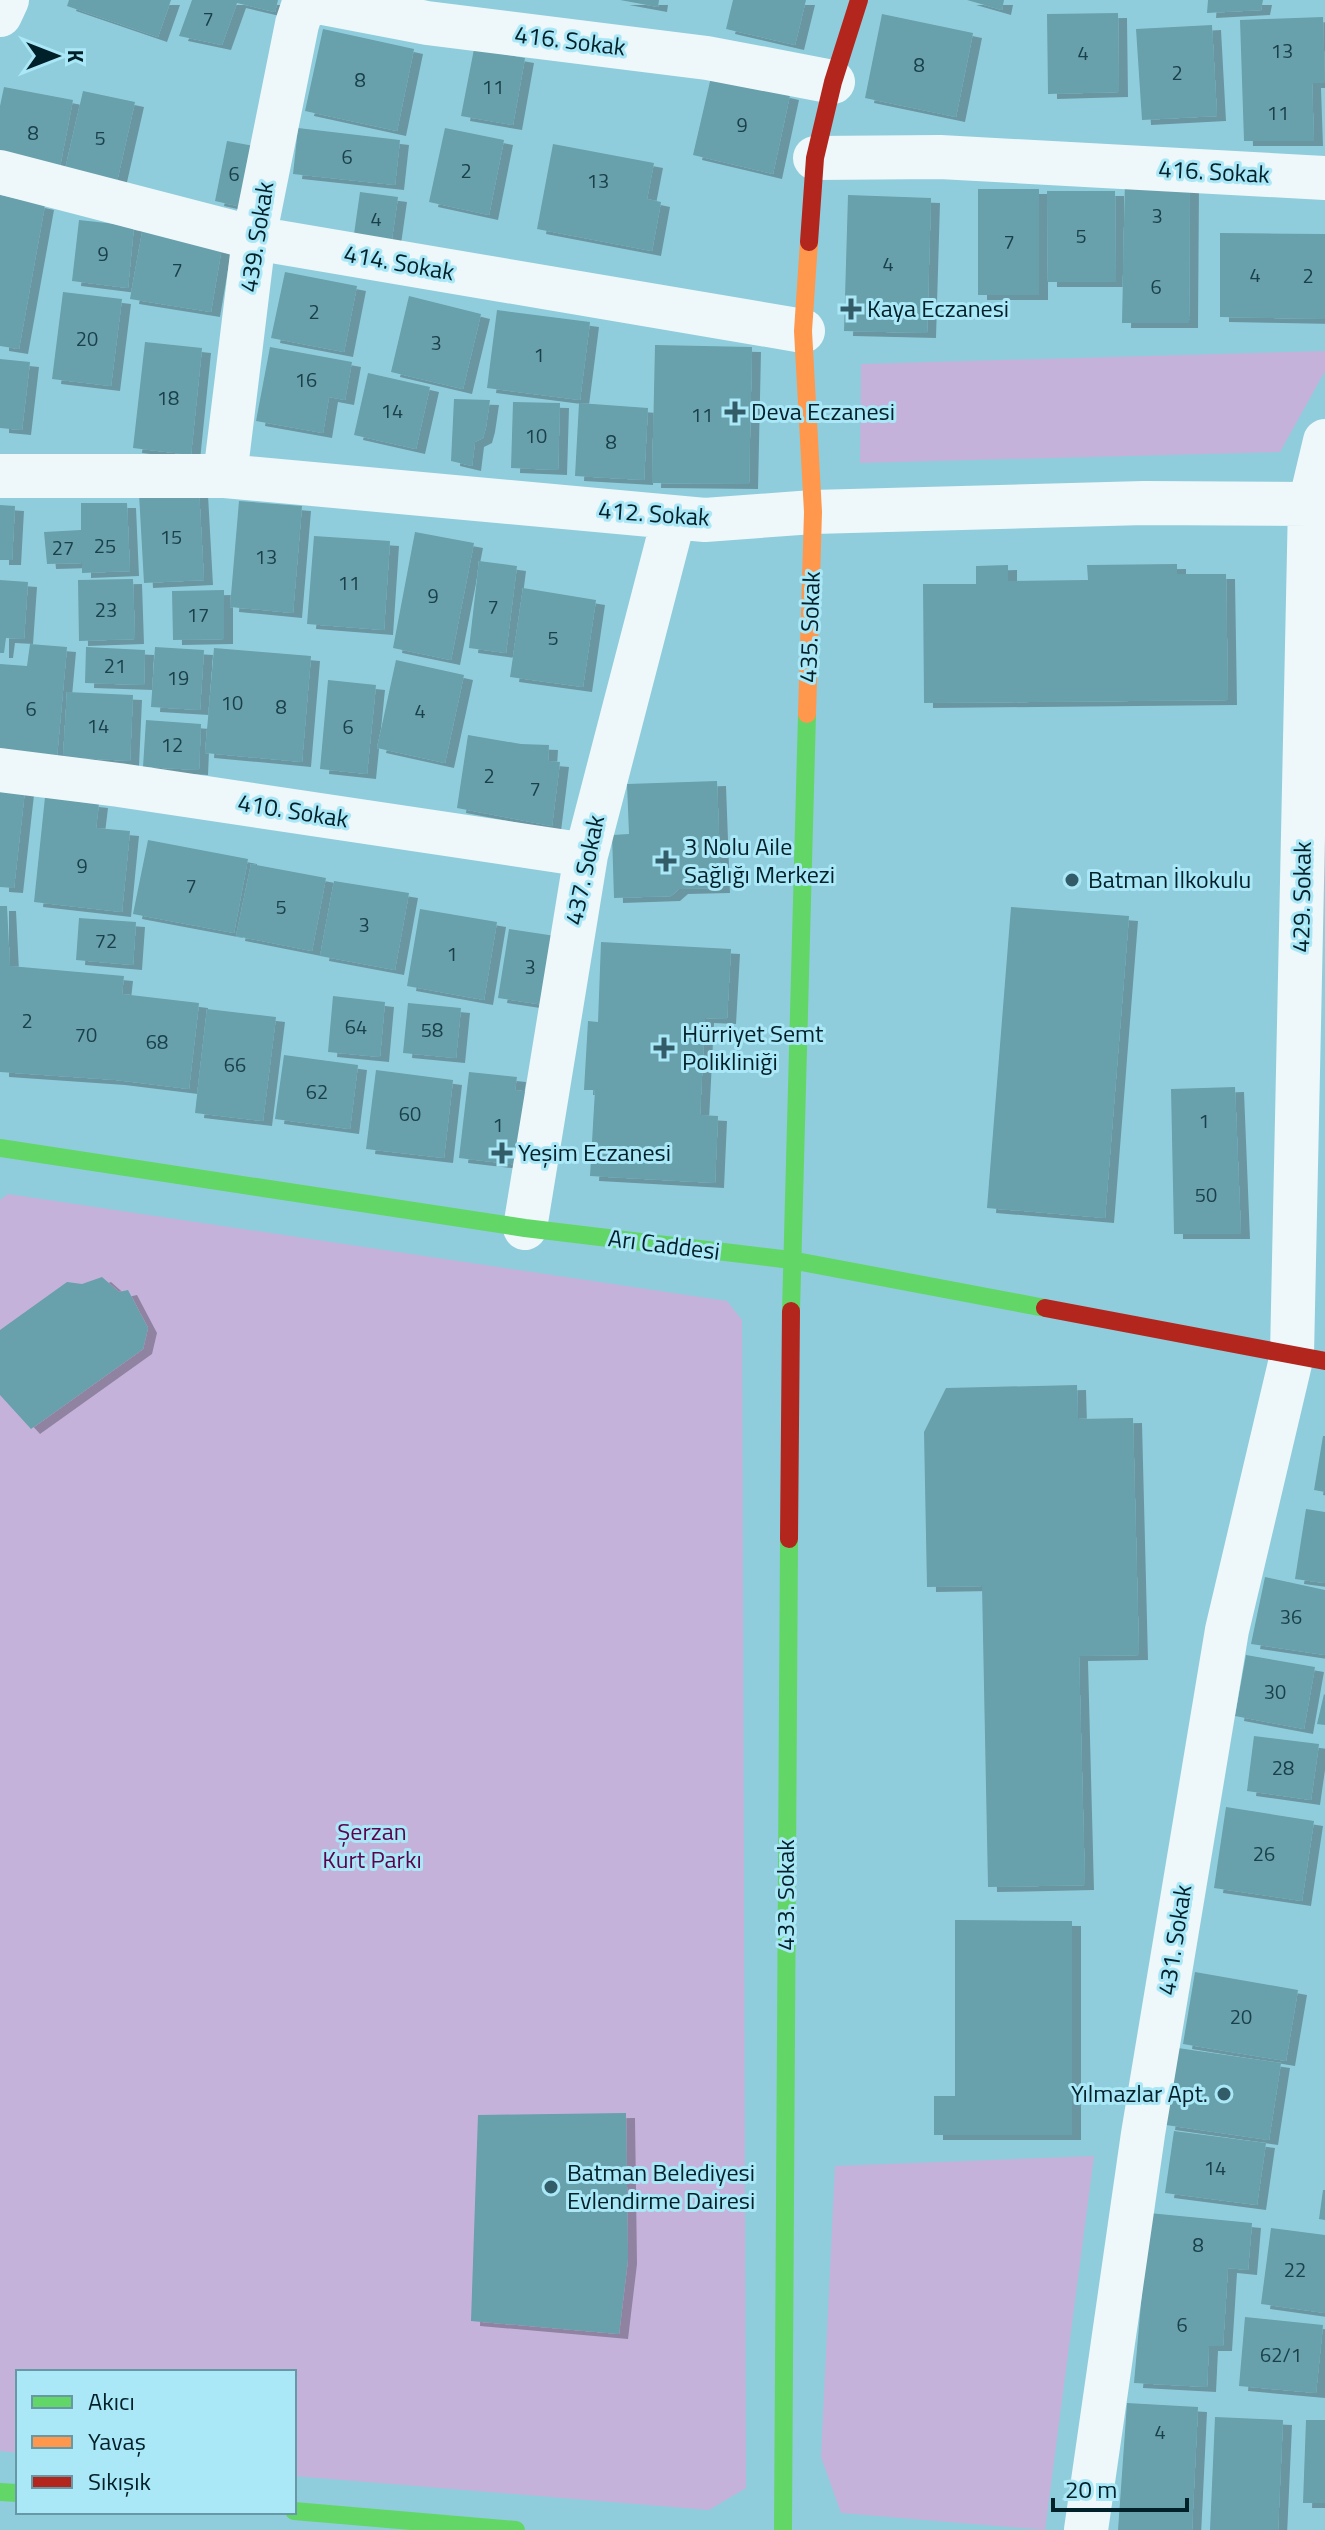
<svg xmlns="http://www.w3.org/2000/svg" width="1325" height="2530" viewBox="0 0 1325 2530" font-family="'Titillium Web',sans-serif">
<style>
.green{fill:#c4b2db}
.building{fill:#68a0ac;filter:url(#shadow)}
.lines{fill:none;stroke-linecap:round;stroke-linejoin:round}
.street{stroke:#eef8fa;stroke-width:44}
.fast{stroke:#63d668;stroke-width:18}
.slow{stroke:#ff974d;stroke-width:18}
.jam{stroke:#b3261e;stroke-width:18}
.poi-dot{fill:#325d68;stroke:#aae7f7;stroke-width:3}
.labels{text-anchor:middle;stroke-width:6;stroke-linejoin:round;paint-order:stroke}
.number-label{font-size:20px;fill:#1a414a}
.street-label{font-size:24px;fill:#002129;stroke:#aae7f7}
.poi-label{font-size:24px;fill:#002129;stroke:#aae7f7;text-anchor:start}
.park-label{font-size:24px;fill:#5b034e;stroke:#aae7f7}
</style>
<defs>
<filter id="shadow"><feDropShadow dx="9" dy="5" stdDeviation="0" flood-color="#0004"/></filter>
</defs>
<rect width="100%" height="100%" fill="#90cddc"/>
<path class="green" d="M 1325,351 L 1325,371 L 1280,452 L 860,463 L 861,364 Z
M 8,1194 L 727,1301 L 742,1320 L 746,2488 L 709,2510 L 294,2476 L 294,2372 L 18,2372 L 18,2453 L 0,2451 L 0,1200 Z
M 1094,2156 L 1045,2530 L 841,2513 L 821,2457 L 835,2166 Z"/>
<path class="building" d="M 69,0 L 171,0 L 158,37 L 67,6 Z
M 192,0 L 278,0 L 275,12 L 237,3 L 222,45 L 179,36 Z
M 620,0 L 659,0 L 658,7 Z
M 733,0 L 806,0 L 795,45 L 726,29 Z
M 967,0 L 1004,0 L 1002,10 Z
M 1208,0 L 1263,0 L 1261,10 L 1207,13 Z
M 1118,13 L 1119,92 L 1048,94 L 1047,14 Z
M 882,14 L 973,33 L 956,117 L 865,98 Z
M 1323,17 L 1325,83 L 1312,83 L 1314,141 L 1244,141 L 1240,20 Z
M 1212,25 L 1217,116 L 1142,120 L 1136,29 Z
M 323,29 L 414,49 L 397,131 L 305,111 Z
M 474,49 L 525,58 L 513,125 L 461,116 Z
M 711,77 L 790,95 L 773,174 L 693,155 Z
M 4,87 L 73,100 L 59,172 L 0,160 L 0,106 Z
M 83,91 L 135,102 L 116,186 L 64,174 Z
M 298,128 L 400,140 L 395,185 L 293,174 Z
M 445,128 L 504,140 L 489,215 L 429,202 Z
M 227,141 L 254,146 L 242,207 L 215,201 Z
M 553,144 L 654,163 L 647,199 L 661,202 L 652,251 L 537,229 Z
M 1125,178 L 1190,180 L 1189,323 L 1122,323 Z
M 978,189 L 1039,189 L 1039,295 L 978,295 Z
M 1047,191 L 1115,191 L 1116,282 L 1048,282 Z
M 360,192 L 398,197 L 391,246 L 353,241 Z
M 0,195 L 45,205 L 19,349 L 0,346 Z
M 848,195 L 931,198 L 927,333 L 844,331 Z
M 79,220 L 134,226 L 128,288 L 72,281 Z
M 143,227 L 223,241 L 211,312 L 130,299 Z
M 1220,233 L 1325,234 L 1325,319 L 1220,317 Z
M 285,272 L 357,286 L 344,352 L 271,338 Z
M 63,292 L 122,299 L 111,386 L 52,379 Z
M 409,296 L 481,314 L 463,389 L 391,372 Z
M 497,310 L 590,322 L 580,400 L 487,388 Z
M 145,342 L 202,348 L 191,455 L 133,448 Z
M 655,345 L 752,347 L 749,484 L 652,483 Z
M 270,347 L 352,362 L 345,400 L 329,397 L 323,433 L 256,421 Z
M 0,359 L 30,362 L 22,430 L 0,428 Z
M 368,373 L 430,387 L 416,449 L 354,435 Z
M 454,399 L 490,400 L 486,427 L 483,438 L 475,442 L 472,466 L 451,461 Z
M 513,402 L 560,403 L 558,470 L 511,468 Z
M 579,403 L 648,408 L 644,480 L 575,476 Z
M 199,490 L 204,580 L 144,583 L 139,494 Z
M 239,501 L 302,506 L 293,613 L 230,607 Z
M 81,503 L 127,503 L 130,571 L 82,573 L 82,563 L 47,564 L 44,532 L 81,530 Z
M 0,505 L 15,506 L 12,560 L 0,560 Z
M 415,532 L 474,543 L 451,660 L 393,648 Z
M 314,536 L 390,541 L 384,630 L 307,624 Z
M 479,561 L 517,566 L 506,653 L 469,648 Z
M 1177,564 L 1177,574 L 1226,574 L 1228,700 L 924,703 L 923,584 L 976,584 L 976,566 L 1008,565 L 1008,581 L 1088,580 L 1087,565 Z
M 133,579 L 135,639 L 79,641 L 78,580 Z
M 0,580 L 28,582 L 24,639 L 6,638 L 4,653 L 0,653 Z
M 523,588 L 596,600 L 583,687 L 510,677 Z
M 224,590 L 224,639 L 173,640 L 172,591 Z
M 30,644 L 67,647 L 57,757 L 0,752 L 0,664 L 27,666 Z
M 86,647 L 145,650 L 144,685 L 85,683 Z
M 155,647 L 204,650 L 200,710 L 151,707 Z
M 214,648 L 311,656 L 302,762 L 205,753 Z
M 396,660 L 464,675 L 445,763 L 377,748 Z
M 328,680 L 376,685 L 367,774 L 320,769 Z
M 67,692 L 133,695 L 130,761 L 63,757 Z
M 146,720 L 201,724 L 199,770 L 143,767 Z
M 468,735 L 521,744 L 549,745 L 548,761 L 560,762 L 552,826 L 457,808 Z
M 717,781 L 721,888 L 679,889 L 671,896 L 614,898 L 612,835 L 629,834 L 627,784 Z
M 0,787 L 25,790 L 14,888 L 0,887 Z
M 45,797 L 99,803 L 96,828 L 130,831 L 122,912 L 34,902 Z
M 148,840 L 248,859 L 234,933 L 133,914 Z
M 251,864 L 326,878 L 312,951 L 236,936 Z
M 334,881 L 409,893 L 395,970 L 320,956 Z
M 0,906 L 7,906 L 10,966 L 124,976 L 122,994 L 199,1003 L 189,1089 L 116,1080 L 0,1072 Z
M 1011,907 L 1129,916 L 1105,1218 L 987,1208 Z
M 420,909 L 497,922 L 484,1000 L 407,986 Z
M 79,918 L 136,922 L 133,965 L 76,960 Z
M 509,929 L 562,937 L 551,1006 L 498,998 Z
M 601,942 L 731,949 L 727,1019 L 705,1018 L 700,1115 L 718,1116 L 715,1183 L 590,1176 L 595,1090 L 584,1090 L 588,1021 L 598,1022 Z
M 333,996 L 385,1002 L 380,1057 L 328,1052 Z
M 408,1003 L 461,1008 L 456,1058 L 403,1053 Z
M 207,1009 L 276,1017 L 263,1121 L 195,1113 Z
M 284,1055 L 358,1065 L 350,1129 L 275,1119 Z
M 376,1070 L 453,1080 L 444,1158 L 366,1149 Z
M 469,1072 L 517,1077 L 515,1090 L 537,1093 L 528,1166 L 459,1158 Z
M 1235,1087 L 1241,1234 L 1174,1234 L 1171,1089 Z
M 102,1277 L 119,1292 L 128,1290 L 148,1328 L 143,1349 L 31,1429 L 0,1395 L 0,1330 L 67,1282 L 82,1284 Z
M 1077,1385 L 1078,1419 L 1133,1418 L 1139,1655 L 1079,1656 L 1085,1885 L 988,1887 L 982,1586 L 927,1587 L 924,1432 L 946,1388 Z
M 1323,1436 L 1325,1436 L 1325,1492 L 1314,1490 Z
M 1306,1509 L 1325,1512 L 1325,1583 L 1295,1579 Z
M 1265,1577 L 1325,1590 L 1325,1655 L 1251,1644 Z
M 1246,1655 L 1315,1667 L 1304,1729 L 1235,1716 Z
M 1324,1694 L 1325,1695 L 1325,1725 L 1317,1724 Z
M 1254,1736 L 1319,1744 L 1311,1800 L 1247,1791 Z
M 1226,1807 L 1314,1821 L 1302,1901 L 1214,1888 Z
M 955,1920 L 1072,1921 L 1072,2135 L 934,2135 L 934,2096 L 955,2096 Z
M 1195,1972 L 1298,1990 L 1286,2061 L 1183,2044 Z
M 1178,2048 L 1281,2063 L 1269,2140 L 1166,2125 Z
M 626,2113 L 628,2259 L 619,2334 L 471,2321 L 478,2115 Z
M 1174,2131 L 1266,2143 L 1257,2205 L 1165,2193 Z
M 1323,2190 L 1325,2190 L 1325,2220 L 1319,2219 Z
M 1149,2213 L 1252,2223 L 1248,2270 L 1228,2268 L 1223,2346 L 1209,2346 L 1207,2387 L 1134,2383 Z
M 1271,2228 L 1325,2235 L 1325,2313 L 1261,2304 Z
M 1245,2317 L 1323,2325 L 1316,2393 L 1239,2386 Z
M 1127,2403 L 1198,2407 L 1192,2530 L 1118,2530 Z
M 1215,2417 L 1283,2420 L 1278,2530 L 1210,2530 Z
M 1306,2420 L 1325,2420 L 1325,2503 L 1303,2503 Z"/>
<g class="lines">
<path class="street" d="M 307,0 L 427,23 L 707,58 L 833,82
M 0,15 L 7,0
M 815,158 L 940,157 L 1325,178
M 0,172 L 254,238 L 803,331
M 0,476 L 225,476 L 705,520 L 813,512 L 1144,503 L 1310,504
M 225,476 L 254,238 L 297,24 L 305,0
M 0,770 L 119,785 L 586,855
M 525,1228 L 586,855 L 674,517
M 1086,2530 L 1143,2134 L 1227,1630 L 1292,1355 L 1310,504 L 1325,441"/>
<path class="fast" d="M 0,1148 L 525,1228 L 791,1260 L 1045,1308
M 791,1311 L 807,714
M 0,2492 L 18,2493
M 294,2511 L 516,2530
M 783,2530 L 789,1539"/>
<path class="slow" d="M 807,714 L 813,512 L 803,331 L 809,242"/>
<path class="jam" d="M 809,242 L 815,158 L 833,82 L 859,0
M 1045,1308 L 1325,1361
M 789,1539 L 791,1311"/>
</g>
<g class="poi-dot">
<path d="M847 297h8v8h8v8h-8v8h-8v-8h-8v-8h8z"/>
<path d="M731 400h8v8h8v8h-8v8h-8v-8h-8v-8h8z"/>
<path d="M662 849h8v8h8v8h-8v8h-8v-8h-8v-8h8z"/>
<circle cx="1072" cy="880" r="8"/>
<path d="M660 1036h8v8h8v8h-8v8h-8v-8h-8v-8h8z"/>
<path d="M498 1141h8v8h8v8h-8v8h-8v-8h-8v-8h8z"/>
<circle cx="1224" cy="2094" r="8"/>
<circle cx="551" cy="2187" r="8"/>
</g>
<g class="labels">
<g class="number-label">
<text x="208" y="26">7</text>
<text x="1282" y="58">13</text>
<text x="1083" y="60">4</text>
<text x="919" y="72">8</text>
<text x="1177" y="80">2</text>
<text x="360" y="87">8</text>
<text x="493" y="94">11</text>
<text x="1278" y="120">11</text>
<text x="742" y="132">9</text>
<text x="33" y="140">8</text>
<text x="100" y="145">5</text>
<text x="347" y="164">6</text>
<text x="466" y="178">2</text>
<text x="234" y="181">6</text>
<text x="598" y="188">13</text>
<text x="1157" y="223">3</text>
<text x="376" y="226">4</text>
<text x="1081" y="243">5</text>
<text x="1009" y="249">7</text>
<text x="103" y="261">9</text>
<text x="888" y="271">4</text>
<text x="177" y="277">7</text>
<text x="1255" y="282">4</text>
<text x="1308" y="283">2</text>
<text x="1156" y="294">6</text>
<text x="314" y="319">2</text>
<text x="87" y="346">20</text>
<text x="436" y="350">3</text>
<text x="539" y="362">1</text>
<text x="306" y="387">16</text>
<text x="168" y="405">18</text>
<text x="392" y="418">14</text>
<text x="702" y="422">11</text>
<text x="536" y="443">10</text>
<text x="611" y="449">8</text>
<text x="171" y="544">15</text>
<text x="105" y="553">25</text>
<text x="63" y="555">27</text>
<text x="266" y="564">13</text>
<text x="349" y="590">11</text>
<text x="433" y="603">9</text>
<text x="493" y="614">7</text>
<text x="106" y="617">23</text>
<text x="198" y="622">17</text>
<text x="553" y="645">5</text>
<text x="115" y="673">21</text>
<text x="178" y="685">19</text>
<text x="232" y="710">10</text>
<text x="281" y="714">8</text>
<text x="31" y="716">6</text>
<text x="420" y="718">4</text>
<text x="98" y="733">14</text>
<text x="348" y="734">6</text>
<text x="172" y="752">12</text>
<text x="489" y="783">2</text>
<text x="535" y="796">7</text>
<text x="82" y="873">9</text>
<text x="191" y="893">7</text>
<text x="281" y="914">5</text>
<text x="364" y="932">3</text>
<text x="106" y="948">72</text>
<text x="452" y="961">1</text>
<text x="530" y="974">3</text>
<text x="27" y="1028">2</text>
<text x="356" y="1034">64</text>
<text x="432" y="1037">58</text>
<text x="86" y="1042">70</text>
<text x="157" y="1049">68</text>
<text x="235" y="1072">66</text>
<text x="317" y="1099">62</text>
<text x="410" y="1121">60</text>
<text x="1204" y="1128">1</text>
<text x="498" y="1132">1</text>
<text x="1206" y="1202">50</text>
<text x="1291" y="1624">36</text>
<text x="1275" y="1699">30</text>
<text x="1283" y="1775">28</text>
<text x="1264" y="1861">26</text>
<text x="1241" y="2024">20</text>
<text x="1215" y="2175">14</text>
<text x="1198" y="2252">8</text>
<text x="1295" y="2277">22</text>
<text x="1182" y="2332">6</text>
<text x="1281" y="2362">62/1</text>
<text x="1160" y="2439">4</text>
</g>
<g class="street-label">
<text transform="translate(570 41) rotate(7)" y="8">416. Sokak</text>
<text transform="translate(1214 172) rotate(3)" y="8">416. Sokak</text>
<text transform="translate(257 237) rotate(-81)" y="8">439. Sokak</text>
<text transform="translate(399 263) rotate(10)" y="8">414. Sokak</text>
<text transform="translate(654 514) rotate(4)" y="8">412. Sokak</text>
<text transform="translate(810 627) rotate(-88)" y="8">435. Sokak</text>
<text transform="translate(293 811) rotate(9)" y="8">410. Sokak</text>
<text transform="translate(585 870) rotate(-78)" y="8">437. Sokak</text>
<text transform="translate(1302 897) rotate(-89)" y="8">429. Sokak</text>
<text transform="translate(664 1245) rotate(7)" y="8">Arı Caddesi</text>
<text transform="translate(786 1895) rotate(-90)" y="8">433. Sokak</text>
<text transform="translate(1175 1940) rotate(-81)" y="8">431. Sokak</text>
</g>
<g class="poi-label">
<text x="867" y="317">Kaya Eczanesi</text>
<text x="751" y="420">Deva Eczanesi</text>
<text x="684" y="855">3 Nolu Aile<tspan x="684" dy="28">Sağlığı Merkezi</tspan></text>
<text x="1088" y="888">Batman İlkokulu</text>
<text x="682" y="1042">Hürriyet Semt<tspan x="682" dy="28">Polikliniği</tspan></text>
<text x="518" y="1161">Yeşim Eczanesi</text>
<text x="1208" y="2102" text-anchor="end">Yılmazlar Apt.</text>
<text x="567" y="2181">Batman Belediyesi<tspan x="567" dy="28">Evlendirme Dairesi</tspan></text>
</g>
<g class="park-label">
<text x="372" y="1840">Şerzan<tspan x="372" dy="28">Kurt Parkı</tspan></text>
</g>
</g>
<rect x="16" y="2370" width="280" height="144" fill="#aae7f7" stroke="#6698a5" stroke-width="2"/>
<rect x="32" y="2396" width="40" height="12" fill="#63d668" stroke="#6698a5" stroke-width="2"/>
<text x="88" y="2410" font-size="24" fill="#002129">Akıcı</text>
<rect x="32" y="2436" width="40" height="12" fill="#ff974d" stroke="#6698a5" stroke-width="2"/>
<text x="88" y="2450" font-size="24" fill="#002129">Yavaş</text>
<rect x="32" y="2476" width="40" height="12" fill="#b3261e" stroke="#6698a5" stroke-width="2"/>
<text x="88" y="2490" font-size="24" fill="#002129">Sıkışık</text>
<g transform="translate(56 56) rotate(90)" stroke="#aae7f7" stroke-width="6" paint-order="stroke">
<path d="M0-6L14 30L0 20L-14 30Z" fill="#002129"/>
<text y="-12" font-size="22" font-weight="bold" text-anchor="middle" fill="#002129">K</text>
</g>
<path d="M1053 2498v12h134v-12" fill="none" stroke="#002129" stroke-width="4"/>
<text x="1065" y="2498" font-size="24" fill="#002129" stroke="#aae7f7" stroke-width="6" paint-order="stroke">20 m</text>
</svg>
